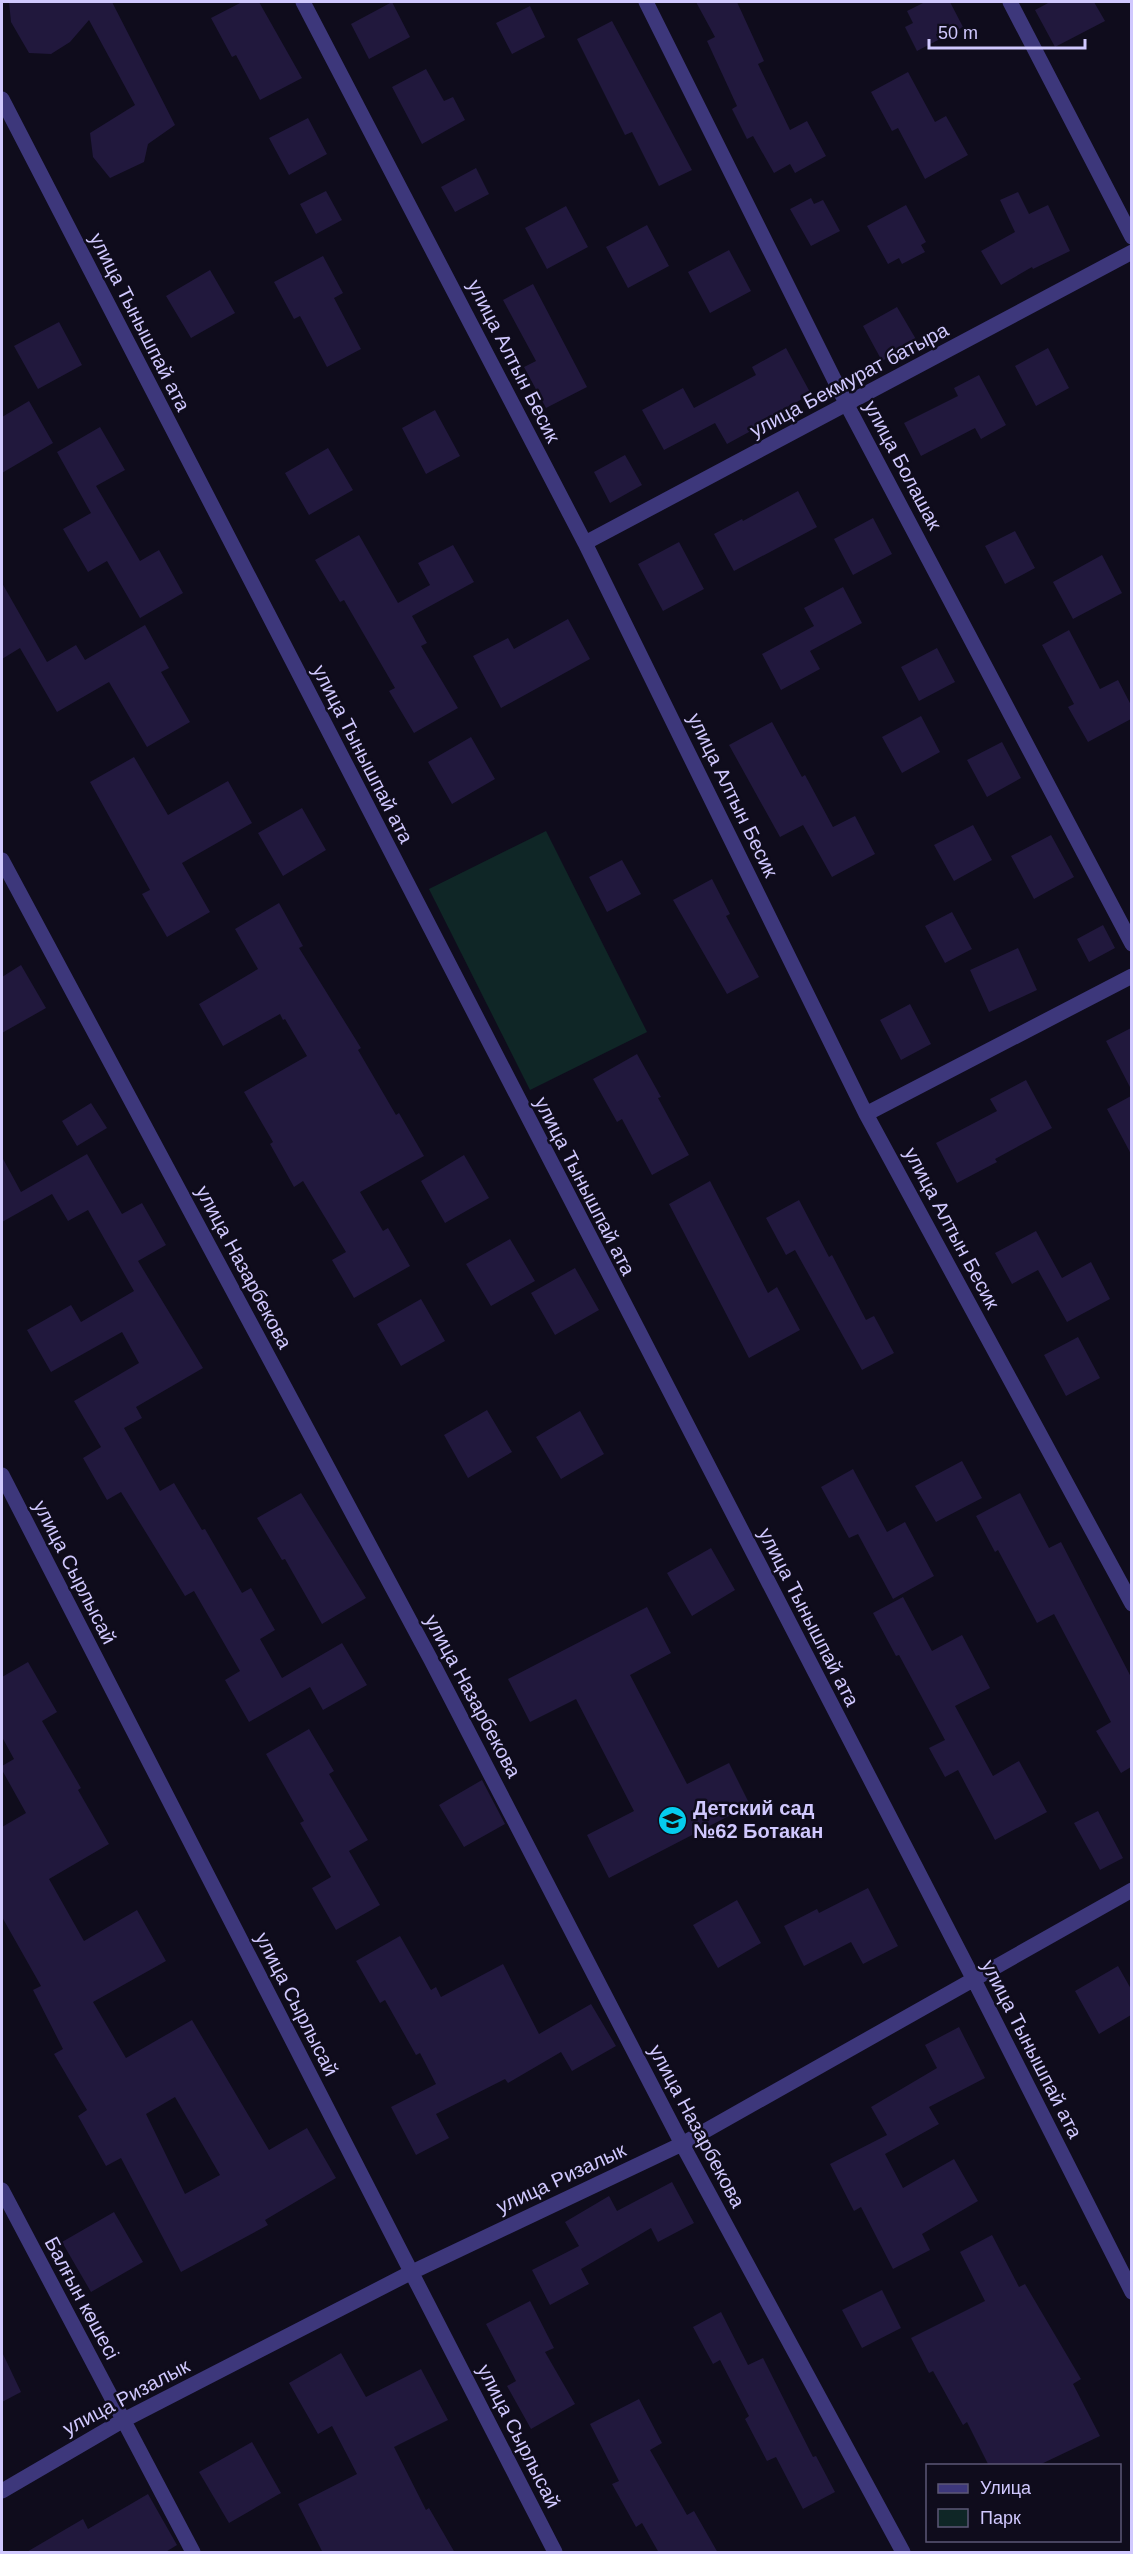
<svg xmlns="http://www.w3.org/2000/svg" width="1133" height="2554" viewBox="0 0 1133 2554" font-family="Arial,sans-serif">
<style>
.green{fill:#0f2626}
.building{fill:#21183d;fill-rule:evenodd}
.lines{fill:none;stroke-linecap:round;stroke-linejoin:round}
.minor{stroke:#3d377b;stroke-width:15}
.labels{text-anchor:middle;stroke-width:5;stroke-linejoin:round;paint-order:stroke}
.street-label{font-size:20px;fill:#d0c8fe;stroke:#0f0c1c}
.poi-label{font-size:20px;font-weight:bold;fill:#d0c8fe;stroke:#0f0c1c;text-anchor:start}
</style>
<rect width="100%" height="100%" fill="#0f0c1c"/>
<path class="green" d="M 546,831 L 647,1032 L 530,1090 L 429,889 Z"/>
<path class="building" d="M 9,2 L 112,2 L 175,125 L 148,144 L 144,162 L 110,178 L 93,157 L 90,133 L 135,105 L 89,20 L 70,42 L 51,54 L 29,53 L 11,22 Z
M 242,2 L 259,2 L 302,78 L 260,100 L 236,55 L 232,57 L 211,18 Z
M 392,2 L 410,37 L 369,59 L 351,24 Z
M 696,2 L 737,2 L 764,61 L 758,64 L 790,130 L 807,121 L 826,156 L 795,173 L 790,164 L 774,173 L 753,136 L 747,139 L 732,109 L 737,106 L 707,41 L 715,37 Z
M 925,2 L 950,2 L 963,27 L 917,51 L 905,27 L 913,23 L 907,11 Z
M 1050,2 L 1094,2 L 1105,21 L 1055,47 L 1035,10 Z
M 530,6 L 545,37 L 512,54 L 496,23 Z
M 612,21 L 692,170 L 659,186 L 632,132 L 625,135 L 577,39 Z
M 426,69 L 444,101 L 453,97 L 465,120 L 422,144 L 392,87 Z
M 908,72 L 935,122 L 946,116 L 968,155 L 925,179 L 898,128 L 892,131 L 871,92 Z
M 308,118 L 327,154 L 289,175 L 269,138 Z
M 476,168 L 489,194 L 455,212 L 441,187 Z
M 326,191 L 342,220 L 316,234 L 300,204 Z
M 1018,192 L 1029,214 L 1048,205 L 1070,251 L 1033,269 L 1032,267 L 1001,285 L 981,251 L 1015,232 L 1000,200 Z
M 811,198 L 814,204 L 823,200 L 840,231 L 811,246 L 790,209 Z
M 906,205 L 926,242 L 921,245 L 925,252 L 902,264 L 899,258 L 888,264 L 867,226 Z
M 566,206 L 588,247 L 547,269 L 525,228 Z
M 647,225 L 669,266 L 628,288 L 606,247 Z
M 729,250 L 751,291 L 710,313 L 688,272 Z
M 323,256 L 343,293 L 334,298 L 361,349 L 327,367 L 300,316 L 294,319 L 274,282 Z
M 210,270 L 235,313 L 191,338 L 166,296 Z
M 533,284 L 587,387 L 546,408 L 524,367 L 536,361 L 503,300 Z
M 897,307 L 917,341 L 882,361 L 863,326 Z
M 59,322 L 82,365 L 38,389 L 14,346 Z
M 786,348 L 811,394 L 766,419 L 767,422 L 727,444 L 715,423 L 664,450 L 642,410 L 683,388 L 694,408 L 756,375 L 752,367 Z
M 1048,348 L 1069,388 L 1036,406 L 1015,366 Z
M 979,375 L 1006,425 L 981,439 L 975,428 L 921,456 L 904,423 L 958,396 L 954,388 Z
M 29,401 L 53,443 L 2,473 L 2,417 Z
M 435,410 L 460,456 L 426,474 L 402,428 Z
M 100,427 L 125,470 L 96,486 L 140,561 L 159,550 L 183,593 L 140,618 L 107,561 L 88,572 L 63,529 L 91,513 L 57,452 Z
M 328,448 L 353,490 L 309,515 L 285,473 Z
M 625,455 L 642,485 L 610,503 L 594,472 Z
M 798,491 L 817,527 L 734,571 L 714,534 L 742,519 L 743,521 Z
M 873,518 L 892,554 L 853,575 L 834,539 Z
M 1015,531 L 1035,568 L 1005,584 L 985,546 Z
M 359,535 L 398,603 L 430,585 L 418,563 L 453,545 L 474,582 L 412,616 L 427,643 L 421,646 L 458,708 L 414,733 L 389,691 L 395,688 L 344,600 L 340,602 L 315,560 Z
M 679,542 L 704,589 L 663,611 L 638,564 Z
M 1102,555 L 1122,593 L 1073,619 L 1053,582 Z
M 2,583 L 47,662 L 76,645 L 85,660 L 145,625 L 169,668 L 161,672 L 190,722 L 147,747 L 109,682 L 57,712 L 20,648 L 2,659 Z
M 843,587 L 862,623 L 810,651 L 820,669 L 781,690 L 762,654 L 814,626 L 804,608 Z
M 568,619 L 590,659 L 501,708 L 473,656 L 508,638 L 514,649 Z
M 1069,630 L 1100,689 L 1118,680 L 1131,705 L 1131,719 L 1088,742 L 1068,707 L 1074,704 L 1042,645 Z
M 937,648 L 955,682 L 919,701 L 901,667 Z
M 921,716 L 940,752 L 902,773 L 882,737 Z
M 772,722 L 802,777 L 805,775 L 833,827 L 855,816 L 875,854 L 832,877 L 803,825 L 780,837 L 729,745 Z
M 471,737 L 495,779 L 452,804 L 428,762 Z
M 1002,742 L 1021,778 L 987,797 L 967,760 Z
M 134,757 L 168,815 L 228,781 L 252,823 L 182,863 L 210,912 L 167,937 L 142,894 L 150,890 L 90,782 Z
M 302,808 L 326,850 L 283,876 L 258,833 Z
M 973,825 L 992,860 L 954,881 L 934,845 Z
M 1051,835 L 1074,877 L 1034,899 L 1011,856 Z
M 622,860 L 641,894 L 607,912 L 589,877 Z
M 712,879 L 730,914 L 726,916 L 759,977 L 727,994 L 673,900 Z
M 279,903 L 303,946 L 299,948 L 361,1048 L 358,1050 L 396,1115 L 399,1113 L 424,1156 L 360,1192 L 383,1231 L 388,1228 L 410,1266 L 354,1298 L 332,1260 L 346,1252 L 303,1181 L 294,1187 L 270,1144 L 273,1142 L 244,1092 L 307,1056 L 285,1019 L 283,1020 L 280,1014 L 223,1046 L 199,1004 L 258,969 L 235,929 Z
M 952,912 L 972,949 L 945,963 L 925,926 Z
M 1103,925 L 1115,948 L 1089,962 L 1077,939 Z
M 1018,948 L 1037,990 L 989,1012 L 970,970 Z
M 21,965 L 46,1008 L 2,1033 L 2,977 Z
M 910,1004 L 931,1044 L 901,1060 L 880,1020 Z
M 1131,1028 L 1131,1089 L 1106,1041 Z
M 637,1054 L 661,1097 L 658,1098 L 689,1155 L 652,1175 L 622,1119 L 617,1122 L 593,1079 Z
M 1026,1080 L 1052,1128 L 995,1159 L 997,1162 L 957,1183 L 936,1143 L 997,1111 L 990,1099 Z
M 1131,1096 L 1131,1154 L 1107,1109 Z
M 91,1103 L 107,1128 L 77,1146 L 62,1121 Z
M 87,1154 L 122,1214 L 142,1203 L 166,1245 L 138,1261 L 203,1368 L 136,1407 L 142,1418 L 124,1428 L 160,1491 L 174,1483 L 202,1530 L 205,1529 L 242,1593 L 251,1588 L 275,1630 L 260,1639 L 282,1678 L 342,1643 L 367,1685 L 323,1710 L 310,1687 L 249,1722 L 225,1680 L 240,1671 L 194,1591 L 185,1596 L 121,1492 L 107,1500 L 83,1458 L 101,1447 L 74,1401 L 139,1363 L 122,1332 L 51,1372 L 27,1330 L 71,1305 L 81,1322 L 134,1291 L 88,1210 L 68,1221 L 52,1194 L 2,1222 L 2,1157 L 21,1192 Z
M 464,1155 L 489,1198 L 445,1223 L 421,1181 Z
M 710,1181 L 768,1293 L 777,1287 L 800,1330 L 749,1358 L 669,1204 Z
M 799,1200 L 829,1257 L 832,1255 L 866,1320 L 874,1316 L 894,1353 L 862,1370 L 795,1250 L 786,1255 L 766,1218 Z
M 1036,1231 L 1062,1278 L 1091,1262 L 1110,1299 L 1067,1322 L 1038,1270 L 1012,1284 L 995,1253 Z
M 510,1239 L 535,1281 L 491,1306 L 466,1264 Z
M 575,1268 L 599,1310 L 555,1335 L 531,1293 Z
M 421,1299 L 445,1341 L 401,1366 L 377,1324 Z
M 1078,1337 L 1100,1378 L 1066,1396 L 1044,1355 Z
M 487,1410 L 512,1452 L 468,1478 L 444,1435 Z
M 580,1411 L 604,1454 L 561,1479 L 536,1437 Z
M 962,1461 L 982,1498 L 936,1522 L 915,1486 Z
M 853,1469 L 887,1532 L 905,1522 L 934,1576 L 893,1599 L 858,1534 L 849,1538 L 821,1487 Z
M 301,1493 L 366,1598 L 322,1624 L 285,1559 L 282,1560 L 257,1518 Z
M 1020,1493 L 1049,1548 L 1061,1542 L 1131,1677 L 1131,1767 L 1121,1773 L 1096,1731 L 1111,1722 L 1054,1614 L 1037,1623 L 998,1550 L 995,1552 L 976,1516 Z
M 711,1548 L 735,1590 L 692,1616 L 667,1573 Z
M 903,1597 L 932,1651 L 962,1635 L 990,1688 L 955,1706 L 993,1776 L 1019,1761 L 1047,1812 L 995,1840 L 958,1770 L 945,1777 L 929,1748 L 945,1740 L 899,1655 L 896,1656 L 873,1613 Z
M 647,1607 L 671,1653 L 630,1675 L 687,1784 L 729,1763 L 750,1805 L 609,1878 L 587,1835 L 634,1811 L 576,1699 L 530,1722 L 508,1679 Z
M 28,1662 L 57,1712 L 42,1721 L 81,1788 L 78,1790 L 109,1844 L 49,1879 L 84,1941 L 137,1910 L 166,1961 L 93,2002 L 126,2058 L 192,2020 L 269,2150 L 307,2128 L 336,2178 L 265,2220 L 268,2225 L 181,2272 L 121,2158 L 106,2166 L 78,2116 L 87,2110 L 54,2054 L 63,2049 L 33,1990 L 41,1986 L 2,1917 L 2,1827 L 26,1813 L 2,1770 L 2,1766 L 14,1759 L 2,1737 L 2,1677 ZM 175,2097 L 220,2175 L 185,2194 L 146,2114 Z
M 309,1729 L 334,1771 L 329,1774 L 368,1840 L 349,1851 L 380,1905 L 336,1930 L 312,1888 L 331,1877 L 300,1823 L 304,1821 L 266,1754 Z
M 482,1780 L 505,1824 L 464,1847 L 439,1805 Z
M 1098,1811 L 1123,1858 L 1100,1870 L 1074,1823 Z
M 868,1888 L 898,1946 L 863,1964 L 851,1942 L 804,1966 L 784,1926 L 817,1909 L 819,1913 Z
M 737,1900 L 761,1943 L 718,1968 L 693,1925 Z
M 400,1936 L 431,1990 L 436,1987 L 441,1997 L 503,1964 L 539,2034 L 591,2004 L 616,2046 L 572,2071 L 561,2052 L 508,2083 L 505,2079 L 436,2114 L 449,2138 L 416,2155 L 391,2107 L 436,2084 L 420,2053 L 416,2055 L 385,2000 L 380,2003 L 356,1961 Z
M 1118,1966 L 1131,1989 L 1131,2015 L 1099,2034 L 1075,1991 Z
M 959,2027 L 985,2078 L 929,2107 L 939,2124 L 885,2154 L 903,2188 L 954,2159 L 978,2201 L 922,2234 L 930,2250 L 893,2269 L 861,2207 L 854,2211 L 830,2164 L 887,2135 L 871,2107 L 937,2068 L 925,2045 Z
M 672,2182 L 694,2223 L 658,2242 L 651,2228 L 581,2269 L 589,2284 L 550,2305 L 532,2270 L 579,2246 L 565,2222 L 609,2196 L 617,2211 Z
M 114,2212 L 143,2262 L 91,2292 L 62,2242 Z
M 992,2235 L 1019,2287 L 1025,2284 L 1081,2379 L 1073,2384 L 1100,2436 L 1037,2466 L 989,2466 L 967,2422 L 963,2425 L 933,2371 L 929,2373 L 911,2338 L 985,2301 L 960,2252 Z
M 882,2290 L 901,2328 L 862,2348 L 842,2310 Z
M 530,2301 L 554,2348 L 545,2352 L 575,2404 L 531,2429 L 507,2386 L 516,2381 L 486,2324 Z
M 721,2312 L 748,2365 L 763,2358 L 813,2457 L 816,2456 L 835,2492 L 803,2509 L 776,2457 L 767,2461 L 745,2419 L 749,2416 L 720,2360 L 713,2364 L 693,2327 Z
M 2,2352 L 21,2392 L 2,2402 Z
M 341,2353 L 366,2397 L 421,2369 L 448,2420 L 394,2447 L 426,2510 L 429,2508 L 455,2553 L 323,2553 L 298,2504 L 357,2474 L 332,2426 L 318,2434 L 289,2383 Z
M 639,2399 L 662,2443 L 650,2450 L 687,2515 L 694,2511 L 718,2553 L 659,2553 L 642,2523 L 636,2527 L 612,2484 L 619,2481 L 590,2424 Z
M 252,2442 L 281,2493 L 229,2523 L 199,2472 Z
M 148,2494 L 177,2545 L 164,2553 L 25,2553 L 83,2519 L 88,2529 Z"/>
<g class="lines">
<path class="minor" d="M 303,2 L 585,543 L 866,1114 L 1132,1604
M 646,2 L 847,405 L 1132,944
M 1010,2 L 1132,237
M 2,99 L 973,1978 L 1132,2292
M 585,543 L 1132,252
M 2,860 L 431,1660 L 682,2144 L 903,2552
M 866,1114 L 1132,976
M 2,1475 L 555,2552
M 2,2190 L 193,2552
M 2,2491 L 122,2421 L 410,2273 L 682,2144 L 1132,1890"/>
</g>
<defs>
<symbol id="school-disc" viewBox="-11 -11 22 22"><circle r="9.5" fill="#05cced" stroke="#0f0c1c"/><path d="M0-5L7-2L0 1L-7-2ZM-4 1L0 2.5L4 1V4Q0 6-4 4Z" fill="#111"/></symbol>
</defs>
<g fill-rule="evenodd">
<use href="#school-disc" x="656" y="1804" width="33" height="33"/>
</g>
<g class="labels">
<g class="street-label">
<text transform="translate(140 322) rotate(63)" y="7">улица Тынышпай ата</text>
<text transform="translate(514 361) rotate(63)" y="7">улица Алтын Бесик</text>
<text transform="translate(849 380) rotate(-28)" y="7">улица Бекмурат батыра</text>
<text transform="translate(903 465) rotate(62)" y="7">улица Болашак</text>
<text transform="translate(363 754) rotate(63)" y="7">улица Тынышпай ата</text>
<text transform="translate(733 795) rotate(64)" y="7">улица Алтын Бесик</text>
<text transform="translate(585 1186) rotate(63)" y="7">улица Тынышпай ата</text>
<text transform="translate(952 1228) rotate(62)" y="7">улица Алтын Бесик</text>
<text transform="translate(244 1267) rotate(62)" y="7">улица Назарбекова</text>
<text transform="translate(75 1572) rotate(63)" y="7">улица Сырлысай</text>
<text transform="translate(809 1617) rotate(63)" y="7">улица Тынышпай ата</text>
<text transform="translate(473 1696) rotate(62)" y="7">улица Назарбекова</text>
<text transform="translate(297 2004) rotate(63)" y="7">улица Сырлысай</text>
<text transform="translate(1032 2049) rotate(63)" y="7">улица Тынышпай ата</text>
<text transform="translate(697 2126) rotate(62)" y="7">улица Назарбекова</text>
<text transform="translate(561 2178) rotate(-25)" y="7">улица Ризалык</text>
<text transform="translate(82 2298) rotate(62)" y="7">Балғын көшесі</text>
<text transform="translate(126 2397) rotate(-28)" y="7">улица Ризалык</text>
<text transform="translate(519 2436) rotate(63)" y="7">улица Сырлысай</text>
</g>
<g class="poi-label">
<text x="693" y="1815">Детский сад<tspan x="693" dy="23">№62 Ботакан</tspan></text>
</g>
</g>
<rect width="1133" height="2554" fill="none" stroke="#d0c8fe" stroke-width="6"/>
<rect x="926" y="2464" width="195" height="78" fill="#0f0c1c" stroke="#5c5776" stroke-width="1.5"/>
<rect x="938" y="2484" width="30" height="9" fill="#3d377b" stroke="#5c5776" stroke-width="1.5"/>
<text x="980" y="2494" font-size="18" fill="#d0c8fe">Улица</text>
<rect x="938" y="2509" width="30" height="18" fill="#0f2626" stroke="#5c5776" stroke-width="1.5"/>
<text x="980" y="2524" font-size="18" fill="#d0c8fe">Парк</text>
<path d="M929 39v9h156v-9" fill="none" stroke="#d0c8fe" stroke-width="3"/>
<text x="938" y="39" font-size="18" fill="#d0c8fe" stroke="#0f0c1c" stroke-width="4.5" paint-order="stroke">50 m</text>
</svg>
